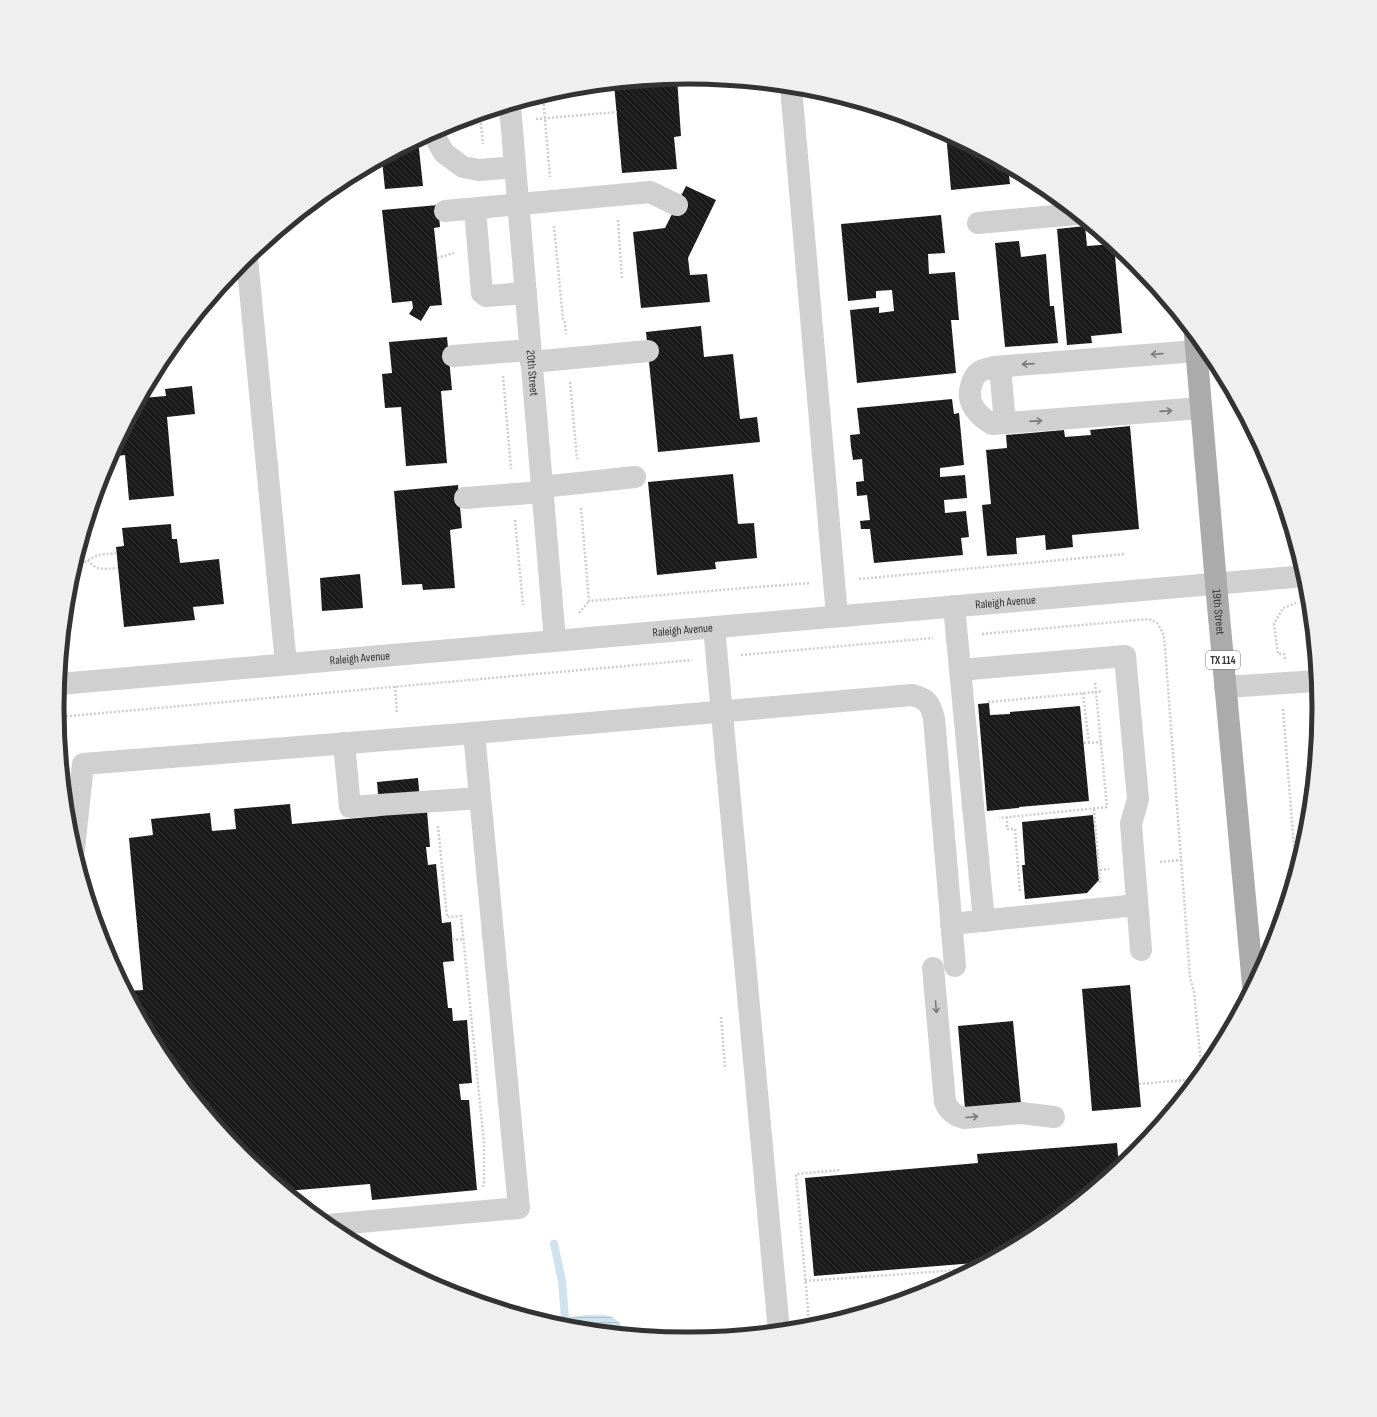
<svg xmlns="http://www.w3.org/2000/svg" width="1377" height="1417" viewBox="0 0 1377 1417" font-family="'Sofia Sans Condensed',sans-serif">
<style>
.water{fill:url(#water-rules)}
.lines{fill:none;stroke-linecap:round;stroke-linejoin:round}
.stream{stroke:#cfe2ee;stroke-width:8}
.building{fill:url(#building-back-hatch)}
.path{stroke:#cdcdcd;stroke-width:2.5;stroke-dasharray:2 2;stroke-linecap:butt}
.minor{stroke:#d0d0d0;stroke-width:22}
.major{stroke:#ababab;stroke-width:22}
.oneway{stroke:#7a7a7a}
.labels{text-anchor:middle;stroke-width:4;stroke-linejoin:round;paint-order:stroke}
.shield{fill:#fff;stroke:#707070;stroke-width:1}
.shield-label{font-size:11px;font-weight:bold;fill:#333}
.street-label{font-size:12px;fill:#333;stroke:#fff}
.rim{fill:none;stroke:#333;stroke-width:5}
</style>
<defs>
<pattern id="water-rules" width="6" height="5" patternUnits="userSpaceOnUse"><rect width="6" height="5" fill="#cfe2ee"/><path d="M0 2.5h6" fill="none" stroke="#b2c2cd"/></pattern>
<pattern id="building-back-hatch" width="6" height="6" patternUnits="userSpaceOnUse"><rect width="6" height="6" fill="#1a1a1a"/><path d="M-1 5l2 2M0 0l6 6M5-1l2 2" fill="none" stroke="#333"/></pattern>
</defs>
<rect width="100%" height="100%" fill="#fff"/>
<path class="water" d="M 585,1315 C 600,1315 612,1312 621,1325 C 623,1328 625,1330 625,1334 L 565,1328 L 534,1318 L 542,1318 L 554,1320 Z"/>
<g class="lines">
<path class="stream" d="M 554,1244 L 562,1281 L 565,1318"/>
</g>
<path class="building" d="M 677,78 L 681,136 L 674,137 L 677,169 L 622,173 L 614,84 Z
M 946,133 L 1008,167 L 1010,184 L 951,190 Z
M 418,140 L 423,186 L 385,189 L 382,160 Z
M 686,186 L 716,200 L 688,258 L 690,275 L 707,274 L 710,302 L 641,308 L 633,232 L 665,228 Z
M 438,205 L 440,227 L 434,228 L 442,305 L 430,306 L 421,321 L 409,314 L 413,308 L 412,301 L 392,303 L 382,210 Z
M 941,215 L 945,253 L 928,254 L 929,274 L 955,272 L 959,320 L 951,320 L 956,373 L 857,383 L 850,310 L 879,307 L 879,313 L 894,311 L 892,290 L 876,291 L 876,298 L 848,301 L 841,224 Z
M 1085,226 L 1087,246 L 1113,244 L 1114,245 L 1122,333 L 1091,336 L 1092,343 L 1067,345 L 1057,229 Z
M 1019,241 L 1021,257 L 1046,254 L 1050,306 L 1054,306 L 1058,343 L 1005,347 L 995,243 Z
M 701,326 L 704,357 L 733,354 L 740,419 L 757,417 L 760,442 L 658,452 L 646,332 Z
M 447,337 L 452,390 L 441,391 L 447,463 L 406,466 L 401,407 L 385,408 L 382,374 L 392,373 L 389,342 Z
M 192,386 L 195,414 L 167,417 L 174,496 L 129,500 L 125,455 L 117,456 L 116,446 L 142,398 L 166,396 L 165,389 Z
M 952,399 L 954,414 L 959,413 L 964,465 L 940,468 L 940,477 L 965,475 L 967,498 L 944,500 L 945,513 L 966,511 L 969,537 L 961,538 L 963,555 L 874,563 L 870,529 L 861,529 L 860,521 L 870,520 L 867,495 L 857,496 L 856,482 L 864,481 L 862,459 L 853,460 L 851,447 L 850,435 L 860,434 L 857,408 Z
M 1130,426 L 1139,529 L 1072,535 L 1073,547 L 1046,550 L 1045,535 L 1016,538 L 1017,554 L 987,556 L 982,505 L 991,504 L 986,450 L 1007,448 L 1006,435 L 1064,430 L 1065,437 L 1091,435 L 1090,430 Z
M 733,474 L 738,524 L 754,523 L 757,558 L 715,562 L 716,569 L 657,575 L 648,482 Z
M 458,485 L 462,528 L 450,530 L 455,588 L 423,590 L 422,584 L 402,585 L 394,491 Z
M 171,524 L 172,539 L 177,539 L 180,563 L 219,559 L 224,604 L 193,607 L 195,620 L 124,627 L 116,547 L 124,546 L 122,528 Z
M 360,574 L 363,608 L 322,611 L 320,578 Z
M 989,703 L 990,715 L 1010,714 L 1010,712 L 1080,706 L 1089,801 L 1019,807 L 1019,808 L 987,811 L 978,704 Z
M 418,778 L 421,812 L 427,811 L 430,847 L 426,847 L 428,865 L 436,864 L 442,923 L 451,922 L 454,961 L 443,962 L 448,1008 L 452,1008 L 453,1021 L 467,1020 L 472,1083 L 459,1084 L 461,1100 L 469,1100 L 477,1190 L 372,1200 L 370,1184 L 286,1191 L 242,1155 L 163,1059 L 127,991 L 143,990 L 129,838 L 153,835 L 151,819 L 210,813 L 212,831 L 236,829 L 234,809 L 290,804 L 292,824 L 380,816 L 377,782 Z
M 1093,815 L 1099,880 L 1087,893 L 1025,899 L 1022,865 L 1025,865 L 1022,822 Z
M 1130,985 L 1141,1107 L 1092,1111 L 1082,989 Z
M 1013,1021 L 1021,1104 L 965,1109 L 958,1026 Z
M 1117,1143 L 1119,1168 L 1039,1234 L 987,1262 L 814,1276 L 805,1178 L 978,1163 L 977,1154 Z"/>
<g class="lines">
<path class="path" d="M 543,96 L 550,177
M 480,115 L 483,144
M 536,119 L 617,112
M 618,220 L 622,278
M 554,226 L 563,319 L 565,323 L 566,334
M 437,258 L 454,253
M 503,376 L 511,469
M 570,382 L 577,459
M 581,508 L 589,601 L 745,588 L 810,583
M 515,520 L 523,605
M 88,560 C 97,572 104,569 118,568
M 74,568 L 98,555 L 117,553
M 859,579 L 1125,554
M 579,613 L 589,601
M 982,634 L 1149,619 L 1157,623 L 1164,635 L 1190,977 L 1194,992 L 1202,1074
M 741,655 L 933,638
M 1285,659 L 1284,654 L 1278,654 L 1274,624 L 1283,608 L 1296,603
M 1095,683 L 1096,692 L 1103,691
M 395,686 L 397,714
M 1083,693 L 1089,743
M 988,702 L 1096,692 L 1107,807 L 999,818
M 1283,709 L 1296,872
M 58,717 L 692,660
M 1084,743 L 1101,742
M 1094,809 L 1100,884
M 1007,817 L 1007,829 L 1015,829 L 1020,893
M 438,826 L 447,917 L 461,916 L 484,1143 L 484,1183 L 483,1187
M 1160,862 L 1181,860
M 1100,870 L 1109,869
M 452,940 L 463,939
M 721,1017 L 725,1067
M 1139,1084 L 1197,1079
M 305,1207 L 311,1206
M 805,1281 L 973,1269
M 808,1328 L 808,1310 L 796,1174 L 841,1170"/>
<g class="minor">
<path d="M 791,87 L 837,616"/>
<path id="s1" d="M 510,106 L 555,640"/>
<path d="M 435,131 L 436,139 L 444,153 L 463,167 L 479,170 L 515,167"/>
<path d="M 475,209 L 482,293 L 486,296 L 526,293"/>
<path d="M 445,211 L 650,192 L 677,205"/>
<path d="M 978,223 L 1077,214"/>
<path d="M 247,258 L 286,664"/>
<path d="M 1196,351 L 994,367 C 989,369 983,369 979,372 C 974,376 973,380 971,386 C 966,403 978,416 992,424 L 1201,408"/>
<path d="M 453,356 L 530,350"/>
<path d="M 531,362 L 648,351"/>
<path d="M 1000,367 L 1005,423"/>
<path d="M 542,487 L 635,477"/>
<path d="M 465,498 L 542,492"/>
<path d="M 954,606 L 984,921"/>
<path d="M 714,627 L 779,1331"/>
<path d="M 960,670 L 1125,656 L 1138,799 L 1131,824 L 1141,950"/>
<path id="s2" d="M 59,684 L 1305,576"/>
<path d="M 1225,687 L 1317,681"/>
<path d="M 344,743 L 350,807 L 480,798"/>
<path d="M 74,849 L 83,764 L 474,733 L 912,695 C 927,699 930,703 934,718 L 955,966"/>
<path d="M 951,924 L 1137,905"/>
<path d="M 933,968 L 945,1102 C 949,1111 954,1115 964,1118 L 1021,1113 L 1054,1117"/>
<path d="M 327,1225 L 519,1208 L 474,733"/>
</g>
<path class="major" id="s3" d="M 1195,335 L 1216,584 L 1253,985"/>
</g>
<defs><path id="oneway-shaft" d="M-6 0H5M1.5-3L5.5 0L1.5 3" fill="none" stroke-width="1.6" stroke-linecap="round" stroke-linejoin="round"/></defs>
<g class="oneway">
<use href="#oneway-shaft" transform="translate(1157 354) rotate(176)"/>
<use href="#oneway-shaft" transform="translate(1028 364) rotate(176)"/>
<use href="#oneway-shaft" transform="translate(1166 411) rotate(-4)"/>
<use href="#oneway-shaft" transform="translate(1036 421) rotate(-4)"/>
<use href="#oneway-shaft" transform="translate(936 1007) rotate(85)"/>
<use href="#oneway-shaft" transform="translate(972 1117) rotate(-5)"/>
</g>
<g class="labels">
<rect class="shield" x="1206" y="651" width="34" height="18" rx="3"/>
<g class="shield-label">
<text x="1223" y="664">TX 114</text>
</g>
<g class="street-label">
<text dy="4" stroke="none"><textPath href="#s1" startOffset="268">20th Street</textPath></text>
<text dy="4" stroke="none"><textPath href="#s2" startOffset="950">Raleigh Avenue</textPath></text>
<text dy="4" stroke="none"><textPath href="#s3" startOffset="278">19th Street</textPath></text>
<text dy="4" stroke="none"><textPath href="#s2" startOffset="626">Raleigh Avenue</textPath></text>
<text dy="4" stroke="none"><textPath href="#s2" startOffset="302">Raleigh Avenue</textPath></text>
</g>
</g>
<path d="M0 0H1377V1417H0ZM64 708a624 624 0 1 1 1248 0a624 624 0 1 1-1248 0Z" fill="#efefef" fill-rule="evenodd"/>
<path class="rim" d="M64 708a624 624 0 1 1 1248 0a624 624 0 1 1-1248 0Z"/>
</svg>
